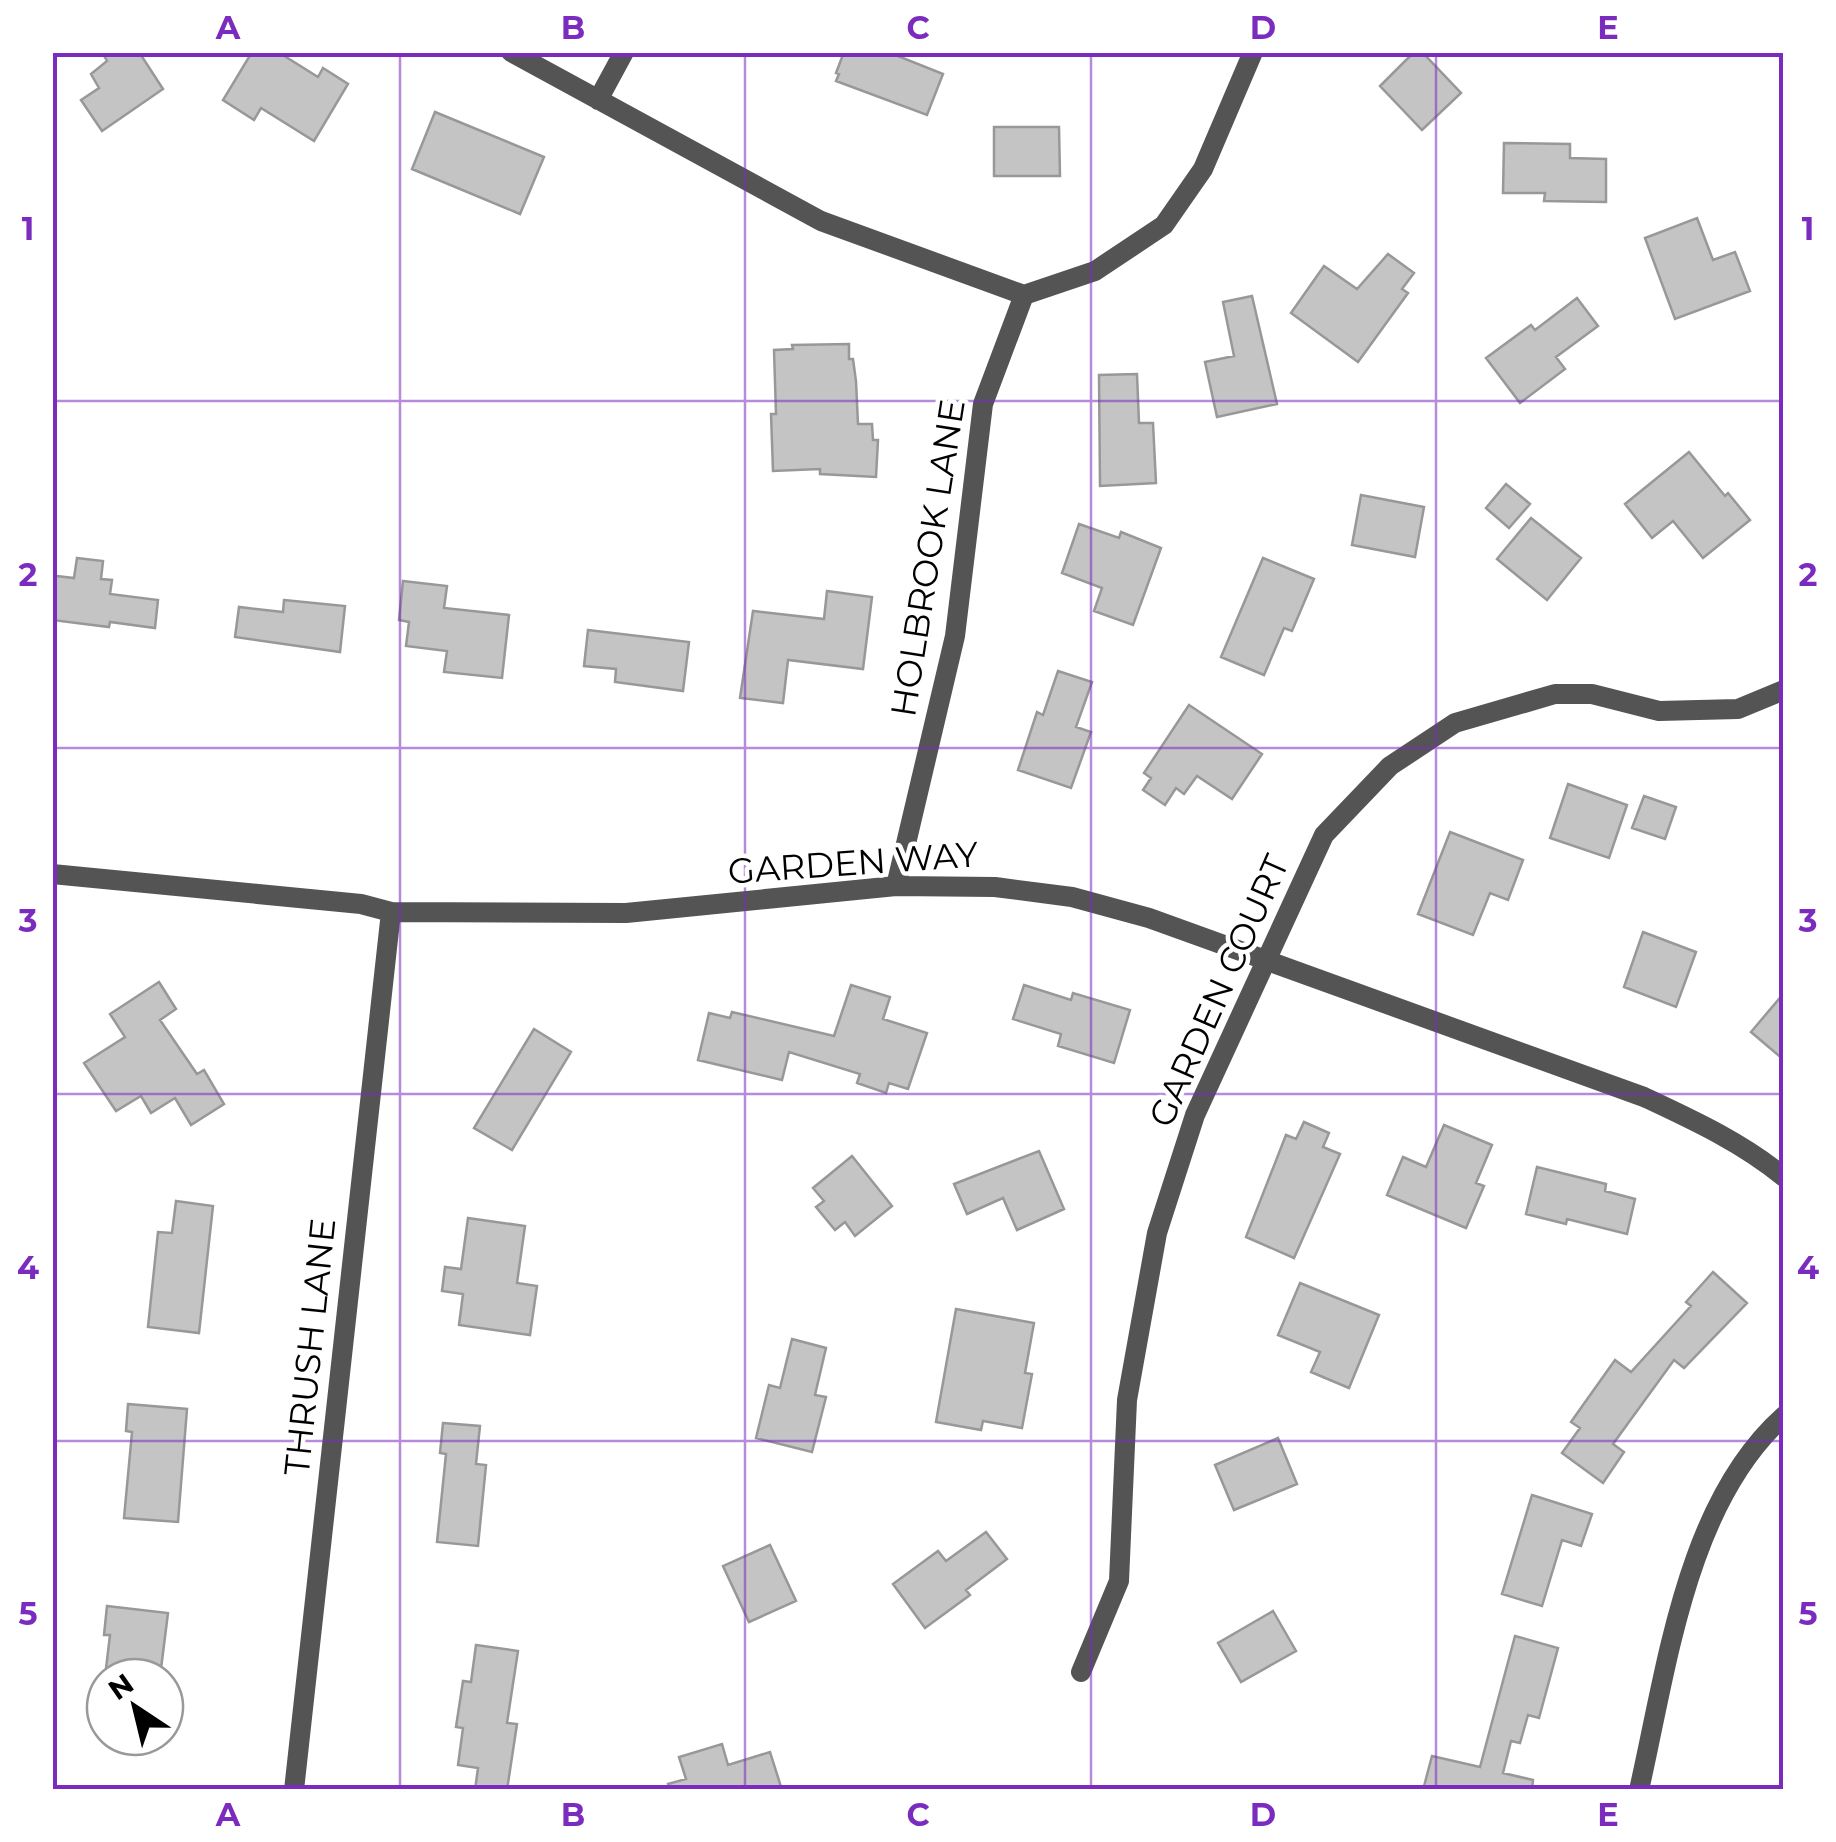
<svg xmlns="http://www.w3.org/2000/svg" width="1836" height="1842" viewBox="0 0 1836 1842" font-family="Montserrat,sans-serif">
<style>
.building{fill:#c4c4c4;stroke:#989898;stroke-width:2.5}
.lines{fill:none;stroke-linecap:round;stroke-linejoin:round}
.street{stroke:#545454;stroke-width:20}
.grid{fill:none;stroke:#7b2cbf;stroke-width:2.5;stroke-opacity:0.55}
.labels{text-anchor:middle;stroke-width:9;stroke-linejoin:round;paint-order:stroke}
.street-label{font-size:35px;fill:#000;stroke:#fff}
.neatline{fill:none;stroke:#7b2cbf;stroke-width:4}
.grid-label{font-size:32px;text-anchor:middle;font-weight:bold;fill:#7b2cbf}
</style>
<rect width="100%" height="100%" fill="#fff"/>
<path class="building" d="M 102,52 L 139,52 L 163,89 L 102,131 L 81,100 L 99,88 L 91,74 L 107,61 Z
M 252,52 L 278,52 L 318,77 L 323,68 L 348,84 L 314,141 L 261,108 L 254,120 L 223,100 Z
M 844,52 L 888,52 L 943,74 L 927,115 L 836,81 L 839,74 L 836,73 Z
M 1414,52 L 1422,52 L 1461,93 L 1422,130 L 1380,86 Z
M 435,112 L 544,157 L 520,214 L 412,169 Z
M 994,127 L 1059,127 L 1060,176 L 994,176 Z
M 1504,143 L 1570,144 L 1570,158 L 1606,159 L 1606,202 L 1544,201 L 1545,193 L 1503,193 Z
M 1697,218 L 1713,260 L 1735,252 L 1750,291 L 1675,319 L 1645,238 Z
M 1388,254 L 1414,273 L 1402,289 L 1408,293 L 1358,362 L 1291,313 L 1324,266 L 1357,289 Z
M 1252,296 L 1277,404 L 1217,417 L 1205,362 L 1234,356 L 1223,302 Z
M 1577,298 L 1598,326 L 1556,357 L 1565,369 L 1520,403 L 1486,358 L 1531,325 L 1535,330 Z
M 849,344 L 849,359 L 853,359 L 856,381 L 858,424 L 872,424 L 873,440 L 878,440 L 876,477 L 820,474 L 820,469 L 773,471 L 771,414 L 776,414 L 774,350 L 793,349 L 792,345 Z
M 1137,374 L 1139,423 L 1153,423 L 1156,483 L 1100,486 L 1099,375 Z
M 1689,452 L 1725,496 L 1728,493 L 1750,520 L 1703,558 L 1673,521 L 1652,538 L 1625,504 Z
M 1506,484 L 1530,504 L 1509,528 L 1486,508 Z
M 1361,495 L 1424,507 L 1415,557 L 1352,545 Z
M 1531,518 L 1581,558 L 1547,600 L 1497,559 Z
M 1079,524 L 1119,538 L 1121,532 L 1161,548 L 1133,625 L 1094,611 L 1102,588 L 1062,573 Z
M 77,558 L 103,561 L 101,579 L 112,580 L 110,594 L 158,600 L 155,628 L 110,622 L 109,627 L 52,620 L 56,576 L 74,578 Z
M 1263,558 L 1314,579 L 1292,631 L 1284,628 L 1264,675 L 1221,657 Z
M 403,581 L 447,586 L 444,608 L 509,615 L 502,678 L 444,672 L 447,651 L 406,646 L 409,622 L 399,620 Z
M 827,591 L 872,597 L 863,669 L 788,660 L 783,703 L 740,698 L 753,611 L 824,619 Z
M 284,600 L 345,606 L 340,652 L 235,637 L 239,607 L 283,612 Z
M 588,630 L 689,642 L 683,691 L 615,682 L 616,669 L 584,666 Z
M 1058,671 L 1092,682 L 1076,727 L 1091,732 L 1071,788 L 1018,770 L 1037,712 L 1043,715 Z
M 1189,705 L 1262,754 L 1232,799 L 1197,776 L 1184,794 L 1176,788 L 1165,805 L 1143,790 L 1151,778 L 1144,773 Z
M 1568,784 L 1627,805 L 1609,858 L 1550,838 Z
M 1644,796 L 1676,807 L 1665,839 L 1632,828 Z
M 1450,832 L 1523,860 L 1508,900 L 1490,893 L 1473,935 L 1418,914 Z
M 1643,932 L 1696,952 L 1676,1007 L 1624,987 Z
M 159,982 L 176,1009 L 160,1020 L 197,1074 L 204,1070 L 224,1104 L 191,1125 L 175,1098 L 151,1113 L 141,1096 L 116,1111 L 84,1063 L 125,1037 L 110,1014 Z
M 851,985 L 890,997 L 883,1019 L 927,1033 L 908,1089 L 889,1083 L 886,1093 L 857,1083 L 860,1074 L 789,1052 L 782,1080 L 698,1060 L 709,1013 L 730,1018 L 732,1012 L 834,1036 Z
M 1024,985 L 1071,1000 L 1073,993 L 1130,1010 L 1114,1063 L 1058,1046 L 1061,1034 L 1013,1019 Z
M 1784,993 L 1784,1060 L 1751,1032 Z
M 534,1029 L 571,1052 L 512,1150 L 474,1128 Z
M 1304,1122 L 1329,1133 L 1323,1147 L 1340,1154 L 1294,1258 L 1246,1237 L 1286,1135 L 1296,1139 Z
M 1444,1125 L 1492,1145 L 1476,1183 L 1484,1186 L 1466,1228 L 1387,1195 L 1403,1157 L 1426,1167 Z
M 1039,1151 L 1064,1209 L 1017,1230 L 1003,1198 L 967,1214 L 954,1184 Z
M 852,1156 L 892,1206 L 855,1236 L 845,1222 L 835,1230 L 816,1207 L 824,1201 L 813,1188 Z
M 1537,1167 L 1606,1184 L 1605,1191 L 1635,1199 L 1627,1234 L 1567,1219 L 1566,1224 L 1526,1214 Z
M 176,1201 L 213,1206 L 199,1333 L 148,1327 L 158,1232 L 172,1233 Z
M 468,1218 L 525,1226 L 517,1283 L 537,1286 L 530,1335 L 459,1325 L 463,1294 L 442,1291 L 445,1267 L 461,1269 Z
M 1713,1272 L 1747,1303 L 1684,1368 L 1674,1360 L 1613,1444 L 1624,1452 L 1603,1483 L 1562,1453 L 1580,1428 L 1571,1422 L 1615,1360 L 1631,1372 L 1691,1306 L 1686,1302 Z
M 1300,1283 L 1379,1315 L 1349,1388 L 1311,1372 L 1320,1352 L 1278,1335 Z
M 956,1309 L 1034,1323 L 1025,1373 L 1032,1374 L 1022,1428 L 983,1421 L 981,1430 L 936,1422 Z
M 792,1339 L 826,1348 L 815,1395 L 826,1397 L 812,1452 L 756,1438 L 769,1385 L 780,1388 Z
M 128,1404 L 187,1409 L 178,1522 L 124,1518 L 132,1432 L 126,1431 Z
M 443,1423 L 480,1426 L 476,1464 L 486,1465 L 478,1546 L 437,1542 L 446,1454 L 440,1453 Z
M 1278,1438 L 1297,1484 L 1234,1510 L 1215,1465 Z
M 1532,1495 L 1592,1514 L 1581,1546 L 1562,1540 L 1542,1606 L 1502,1594 Z
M 986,1532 L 1007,1559 L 966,1590 L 970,1595 L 925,1628 L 893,1584 L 938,1551 L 946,1561 Z
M 770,1545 L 796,1601 L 749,1622 L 723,1566 Z
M 107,1606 L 168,1613 L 160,1677 L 105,1677 L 110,1635 L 104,1635 Z
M 1273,1611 L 1296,1651 L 1241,1682 L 1218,1643 Z
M 1515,1636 L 1558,1648 L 1539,1718 L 1528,1715 L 1520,1743 L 1511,1741 L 1503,1773 L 1533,1780 L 1532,1790 L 1423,1790 L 1432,1756 L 1480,1767 Z
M 476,1645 L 518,1651 L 507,1723 L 517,1724 L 507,1790 L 475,1790 L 478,1768 L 458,1765 L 463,1728 L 456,1727 L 463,1681 L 471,1682 Z
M 722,1744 L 728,1765 L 770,1752 L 782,1790 L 669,1790 L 668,1784 L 686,1779 L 679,1757 Z"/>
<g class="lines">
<path class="street" d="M 511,52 L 821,221 L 1024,295
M 598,100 L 624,52
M 52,874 L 361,904 L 391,912 L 626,913 L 896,886 L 995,887 L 1072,897 L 1149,918 L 1644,1097 C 1693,1120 1741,1142 1784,1177
M 896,886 L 955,636 L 983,404 L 1024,295 L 1095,271 L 1164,225 L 1203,169 L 1253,52
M 1081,1672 L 1119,1581 L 1127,1400 L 1157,1233 L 1195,1115 L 1324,835 L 1390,766 L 1455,723 L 1555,694 L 1592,694 L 1659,711 L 1738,709 L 1784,690
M 294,1790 L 391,912
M 1639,1790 C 1667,1668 1686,1503 1784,1416"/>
</g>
<path class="grid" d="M 400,52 L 400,1790M 745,52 L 745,1790M 1091,52 L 1091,1790M 1436,52 L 1436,1790M 52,401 L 1784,401M 52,748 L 1784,748M 52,1094 L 1784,1094M 52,1441 L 1784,1441"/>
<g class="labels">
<g class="street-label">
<text transform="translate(928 558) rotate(-81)" y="12">HOLBROOK LANE</text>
<text transform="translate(853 863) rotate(-4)" y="12">GARDEN WAY</text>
<text transform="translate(1219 991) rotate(-66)" y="12">GARDEN COURT</text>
<text transform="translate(310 1347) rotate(-84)" y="12">THRUSH LANE</text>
</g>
</g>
<rect width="1836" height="1842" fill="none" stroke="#ffffff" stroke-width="110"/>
<g transform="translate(135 1707) rotate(325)"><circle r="48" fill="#ffffff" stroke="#999999" stroke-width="2.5"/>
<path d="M0-8L18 38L0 25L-18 38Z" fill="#000000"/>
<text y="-15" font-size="28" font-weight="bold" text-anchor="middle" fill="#000000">N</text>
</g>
<rect x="55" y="55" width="1726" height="1732" class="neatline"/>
<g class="grid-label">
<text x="228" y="39">A</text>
<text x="573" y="39">B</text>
<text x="918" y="39">C</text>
<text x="1263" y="39">D</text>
<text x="1608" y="39">E</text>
<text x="28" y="240">1</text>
<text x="1808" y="240">1</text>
<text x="28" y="586">2</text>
<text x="1808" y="586">2</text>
<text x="28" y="932">3</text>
<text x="1808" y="932">3</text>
<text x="28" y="1279">4</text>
<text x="1808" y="1279">4</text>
<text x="28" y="1625">5</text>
<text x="1808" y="1625">5</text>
<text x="228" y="1826">A</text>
<text x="573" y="1826">B</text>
<text x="918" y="1826">C</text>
<text x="1263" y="1826">D</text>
<text x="1608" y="1826">E</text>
</g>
</svg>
